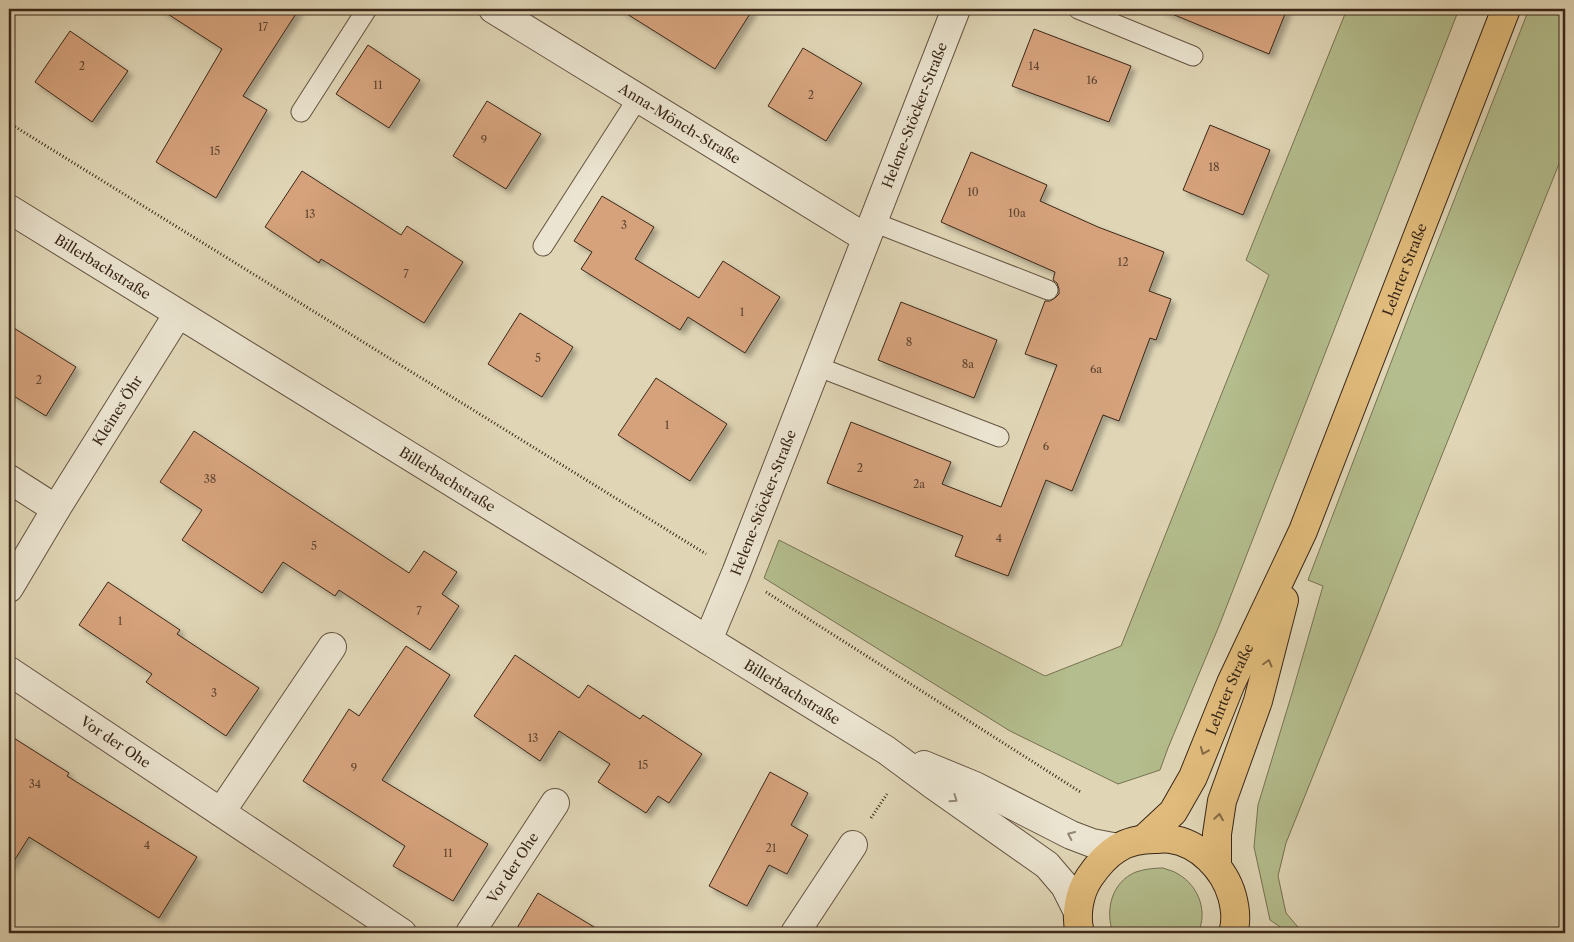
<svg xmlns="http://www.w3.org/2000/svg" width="1574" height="942" viewBox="0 0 1574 942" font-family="'Libre Caslon Text',serif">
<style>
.green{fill:#b4bd8d;stroke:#777252}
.building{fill:#d5a27c;stroke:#3a2718;filter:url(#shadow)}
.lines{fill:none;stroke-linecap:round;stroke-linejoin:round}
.lane-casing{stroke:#645340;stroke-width:21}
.street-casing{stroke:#645340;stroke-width:30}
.primary-casing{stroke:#3a2718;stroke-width:30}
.path{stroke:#3a2718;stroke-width:3;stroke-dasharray:1 2.5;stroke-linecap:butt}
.lane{stroke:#ebe4d0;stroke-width:19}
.street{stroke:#ebe4d0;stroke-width:28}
.primary{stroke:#e0bb7b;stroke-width:28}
.oneway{stroke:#856a45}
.oneway2{stroke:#928674}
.labels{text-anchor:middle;stroke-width:4;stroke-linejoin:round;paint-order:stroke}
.number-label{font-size:11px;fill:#614631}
.street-label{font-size:14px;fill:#3a2718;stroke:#ebe4d0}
</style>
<defs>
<filter id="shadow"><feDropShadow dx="4.5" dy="4.5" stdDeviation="2.5" flood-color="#0004"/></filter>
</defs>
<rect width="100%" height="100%" fill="#e0d6b6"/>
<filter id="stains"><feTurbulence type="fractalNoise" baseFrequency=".004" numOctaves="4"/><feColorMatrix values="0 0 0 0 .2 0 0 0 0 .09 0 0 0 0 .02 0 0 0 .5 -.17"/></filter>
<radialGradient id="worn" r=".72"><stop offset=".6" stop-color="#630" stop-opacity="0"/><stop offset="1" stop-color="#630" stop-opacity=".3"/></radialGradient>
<path class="green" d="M 1347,9 L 1459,9 L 1219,626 L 1168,748 L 1160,770 L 1118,784 L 1010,731 L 764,578 L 779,540 L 1045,676 L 1121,646 L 1269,275 L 1246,260 Z
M 1529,9 L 1565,9 L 1565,149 L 1286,843 L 1278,876 L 1286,913 L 1303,933 L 1289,933 L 1270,920 L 1254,847 L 1258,805 L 1293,690 L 1323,586 L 1308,580 L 1413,305 Z
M 1163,868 C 1168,870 1174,871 1178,874 C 1199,886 1208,912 1198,933 L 1113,933 C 1105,911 1111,882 1136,872 C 1145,869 1154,868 1163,868 Z"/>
<path class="building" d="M 160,9 L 299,9 L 243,96 L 267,110 L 216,198 L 156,162 L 222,49 Z
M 619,9 L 753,9 L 715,69 Z
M 1160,9 L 1287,9 L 1269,54 Z
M 1034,29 L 1131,66 L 1109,122 L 1012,86 Z
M 70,31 L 128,71 L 92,122 L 35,82 Z
M 368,45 L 420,80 L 389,128 L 336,94 Z
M 803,48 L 862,83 L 826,141 L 768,106 Z
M 487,101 L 541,134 L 506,189 L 453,156 Z
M 1210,125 L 1270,150 L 1243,215 L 1183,190 Z
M 971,152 L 1047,185 L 1040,201 L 1098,227 L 1164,252 L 1149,291 L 1171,299 L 1156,340 L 1150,338 L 1119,421 L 1103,415 L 1072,491 L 1046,480 L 1008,576 L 955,556 L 963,536 L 827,483 L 851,422 L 951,462 L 942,484 L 1001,507 L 1057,365 L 1025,354 L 1045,301 L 1050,301 L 1055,298 L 1059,294 L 1059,289 L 1057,283 L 1053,280 L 1055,272 L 941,222 Z
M 302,171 L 401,235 L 407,226 L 463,262 L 424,323 L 321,259 L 319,263 L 265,227 Z
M 602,196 L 654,227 L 635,259 L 699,298 L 723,261 L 780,297 L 745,353 L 688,317 L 680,330 L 581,269 L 592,252 L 574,241 Z
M 901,302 L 997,340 L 974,398 L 878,360 Z
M 520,313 L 573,347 L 542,397 L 488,364 Z
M 9,325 L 76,367 L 46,416 L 9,393 Z
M 656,378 L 727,424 L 690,481 L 618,435 Z
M 194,431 L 409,573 L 424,551 L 457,572 L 442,594 L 459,606 L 430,650 L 339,590 L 335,596 L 283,562 L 262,593 L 182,540 L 202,510 L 160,482 Z
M 108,582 L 180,630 L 177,634 L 259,688 L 226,736 L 146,682 L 152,674 L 79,625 Z
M 406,646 L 450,675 L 382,780 L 488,844 L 453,901 L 393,866 L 405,846 L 303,781 L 349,709 L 359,716 Z
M 515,655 L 579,698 L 588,685 L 640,719 L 643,715 L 702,754 L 669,803 L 658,796 L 646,813 L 598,782 L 610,764 L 559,731 L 540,761 L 474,716 Z
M 9,735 L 69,773 L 67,776 L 197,857 L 159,918 L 29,837 L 9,869 Z
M 770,772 L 808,793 L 791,825 L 808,835 L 787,874 L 769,865 L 747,906 L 709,886 Z
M 538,893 L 604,933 L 514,933 Z"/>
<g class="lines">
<defs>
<path id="lane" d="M 1078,9 L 1193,56
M 301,112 L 367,9
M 873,222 L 1048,290
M 543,246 L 638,98
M 816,366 L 999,437"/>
<g id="street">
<path id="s1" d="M 493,9 L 866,238"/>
<path id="s2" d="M 9,209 L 886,750 L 932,784 L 1047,865 L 1065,886 L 1078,912"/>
<path d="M 9,479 L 56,509"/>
<path id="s3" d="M 9,588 L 56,509 L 178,314"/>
<path id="s4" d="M 708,640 L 736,573 L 956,9"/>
<path id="s5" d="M 9,671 L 402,933"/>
<path d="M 924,765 L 975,786 L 1071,835 L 1092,843 L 1118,848"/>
<path d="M 221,812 L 332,647"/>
<path id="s6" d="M 470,933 L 555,803"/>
<path d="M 795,933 L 853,845"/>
</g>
<g id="primary">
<path id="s7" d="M 1144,839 L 1173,812 L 1193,777 L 1231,683 L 1303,531 L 1506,9"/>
<path d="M 1217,866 L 1217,834 L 1222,801 L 1258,701 L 1284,600"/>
<path d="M 1080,933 C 1075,916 1079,893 1089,878 C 1097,866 1105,856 1118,848 C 1129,841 1142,839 1155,839 C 1160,839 1165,838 1170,839 C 1199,843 1224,868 1232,896 C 1235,907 1237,921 1233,933"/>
</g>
</defs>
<use href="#lane" class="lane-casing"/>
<use href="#street" class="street-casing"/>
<use href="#primary" class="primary-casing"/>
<path class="path" d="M 9,123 L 706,554
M 766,592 L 1082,793
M 871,818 L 887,794"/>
<use href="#lane" class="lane"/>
<use href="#street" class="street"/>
<use href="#primary" class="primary"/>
</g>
<defs><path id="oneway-chevron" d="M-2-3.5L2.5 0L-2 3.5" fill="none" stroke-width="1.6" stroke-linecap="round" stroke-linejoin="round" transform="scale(1.25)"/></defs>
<g class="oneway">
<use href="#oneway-chevron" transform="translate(1268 663) rotate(-75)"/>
<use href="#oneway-chevron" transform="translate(1204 751) rotate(112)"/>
<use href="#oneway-chevron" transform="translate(1219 817) rotate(-81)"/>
</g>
<g class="oneway2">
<use href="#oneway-chevron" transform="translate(954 799) rotate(35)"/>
<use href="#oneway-chevron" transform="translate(1071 835) rotate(-155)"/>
</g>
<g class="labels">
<g class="number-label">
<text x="263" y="31">17</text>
<text x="82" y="70">2</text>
<text x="1034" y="70">14</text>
<text x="1092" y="84">16</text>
<text x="378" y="89">11</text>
<text x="811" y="99">2</text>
<text x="484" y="144">9</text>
<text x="215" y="155">15</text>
<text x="1214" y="171">18</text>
<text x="973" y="196">10</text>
<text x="1017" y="217">10a</text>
<text x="310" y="218">13</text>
<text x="624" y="229">3</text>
<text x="1123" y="266">12</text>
<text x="406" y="278">7</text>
<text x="742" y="316">1</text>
<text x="909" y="346">8</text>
<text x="538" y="362">5</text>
<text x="968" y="368">8a</text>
<text x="1096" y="373">6a</text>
<text x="39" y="384">2</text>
<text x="667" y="429">1</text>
<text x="1046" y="450">6</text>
<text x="860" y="472">2</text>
<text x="210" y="483">38</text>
<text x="919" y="488">2a</text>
<text x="999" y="542">4</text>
<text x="314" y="550">5</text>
<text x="419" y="615">7</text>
<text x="120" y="625">1</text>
<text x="214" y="697">3</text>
<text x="533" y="742">13</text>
<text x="643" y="769">15</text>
<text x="354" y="772">9</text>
<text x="35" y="788">34</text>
<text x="147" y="849">4</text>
<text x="771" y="852">21</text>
<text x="448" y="857">11</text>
</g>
<g class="street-label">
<text dy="5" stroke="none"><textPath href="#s4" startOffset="564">Helene-Stöcker-Straße</textPath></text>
<text dy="5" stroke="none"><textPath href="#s1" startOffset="219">Anna-Mönch-Straße</textPath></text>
<text dy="5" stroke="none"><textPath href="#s2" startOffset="110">Billerbachstraße</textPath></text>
<text dy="5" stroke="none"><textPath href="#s7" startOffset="630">Lehrter Straße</textPath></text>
<text dy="5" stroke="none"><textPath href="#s3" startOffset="208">Kleines Öhr</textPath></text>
<text dy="5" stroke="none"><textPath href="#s2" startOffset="515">Billerbachstraße</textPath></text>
<text dy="5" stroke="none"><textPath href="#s4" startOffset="148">Helene-Stöcker-Straße</textPath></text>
<text dy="5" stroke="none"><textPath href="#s7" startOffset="175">Lehrter Straße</textPath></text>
<text dy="5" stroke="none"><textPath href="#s2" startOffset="920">Billerbachstraße</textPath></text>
<text dy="5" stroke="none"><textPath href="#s5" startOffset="128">Vor der Ohe</textPath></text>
<text dy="5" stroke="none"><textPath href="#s6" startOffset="78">Vor der Ohe</textPath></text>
</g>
</g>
<rect width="1574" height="942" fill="none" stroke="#e0d6b6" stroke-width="30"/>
<rect x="10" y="10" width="1554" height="922" fill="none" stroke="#3a2718" stroke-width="2.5"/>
<rect x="15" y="15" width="1544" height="912" fill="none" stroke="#3a2718"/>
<rect width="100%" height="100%" filter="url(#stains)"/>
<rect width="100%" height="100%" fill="url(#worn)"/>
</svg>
